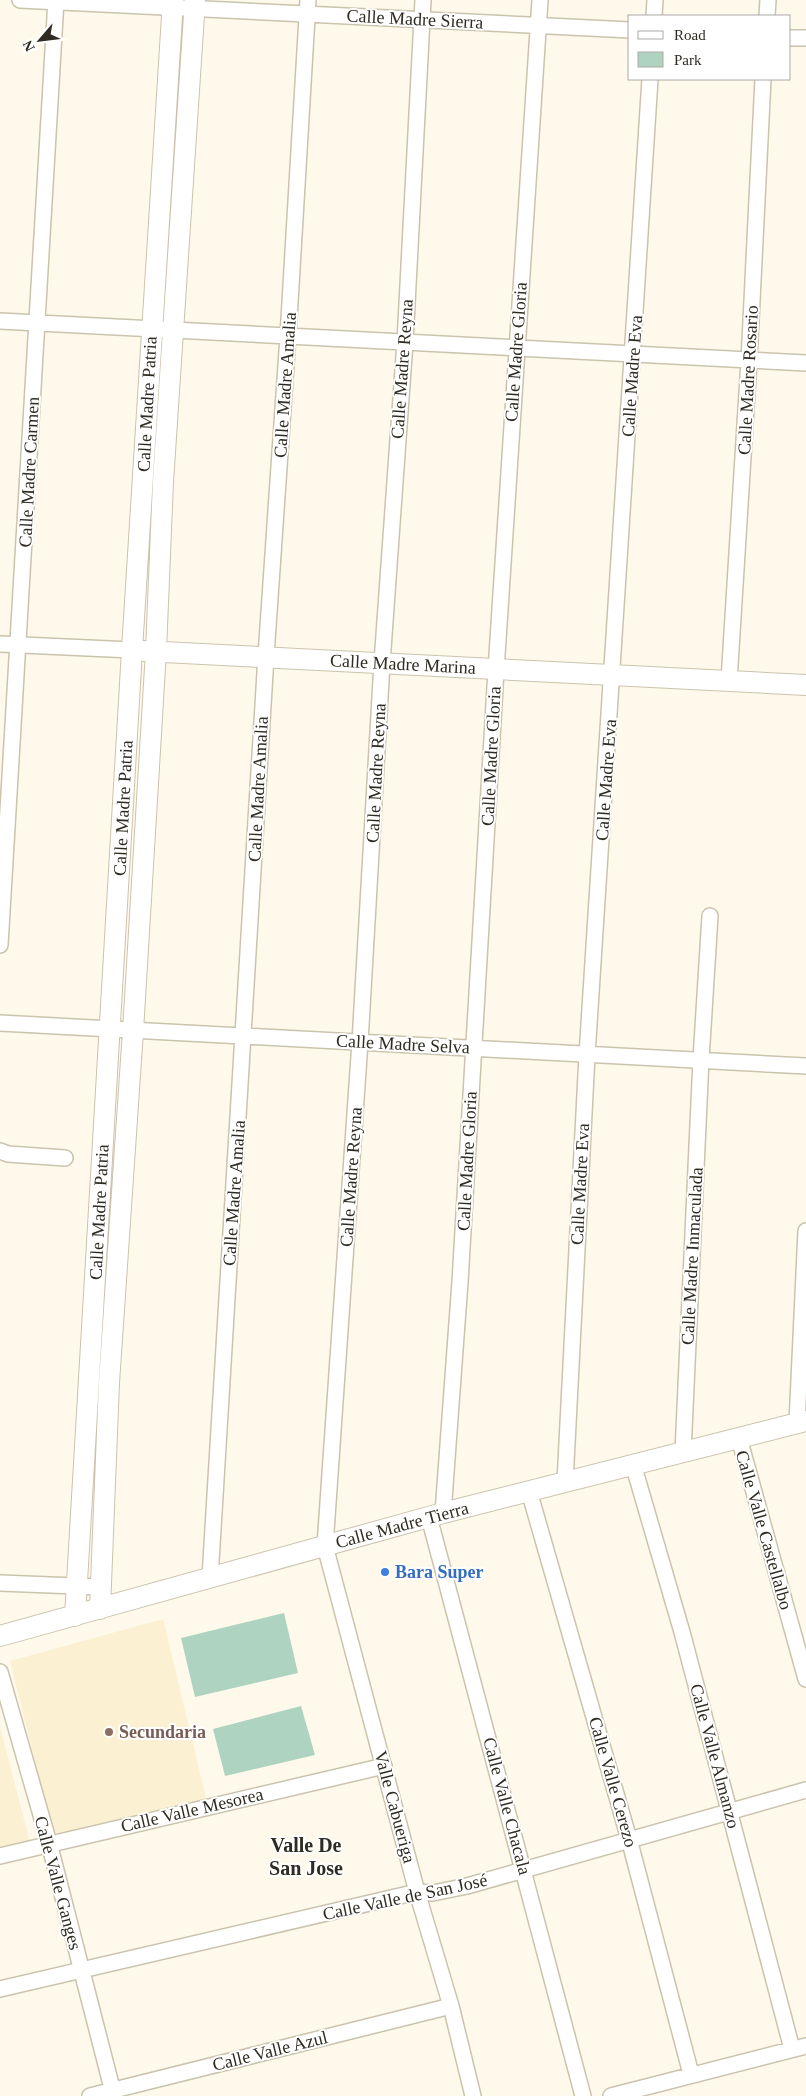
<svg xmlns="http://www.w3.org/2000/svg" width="806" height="2096" viewBox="0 0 806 2096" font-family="'Times New Roman',serif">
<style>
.built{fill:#fbf1d2}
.green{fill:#aed3c0}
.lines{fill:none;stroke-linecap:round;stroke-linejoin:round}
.street-casing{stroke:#cbc3ad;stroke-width:18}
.secondary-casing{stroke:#cbc3ad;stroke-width:22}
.street{stroke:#fff;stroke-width:15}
.secondary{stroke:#fff;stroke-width:20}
.shop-dot{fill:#3f7fe0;stroke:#fff;stroke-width:2}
.education-dot{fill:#8d6e63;stroke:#fff;stroke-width:2}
.labels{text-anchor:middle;stroke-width:4;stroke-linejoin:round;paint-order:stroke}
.street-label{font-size:18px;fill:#2f2b23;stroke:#fff}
.shop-label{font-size:18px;font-weight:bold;fill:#366cbe;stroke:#fff;text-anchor:start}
.education-label{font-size:18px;font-weight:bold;fill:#785e54;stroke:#fff;text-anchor:start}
.quarter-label{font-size:20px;font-weight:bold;fill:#2f2b23;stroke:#fff}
</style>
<rect width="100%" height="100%" fill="#fef9eb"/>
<path class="built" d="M 163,1619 L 207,1802 L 55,1841 L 10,1661 Z
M 0,1727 L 30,1842 L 0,1850 Z"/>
<path class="green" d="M 284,1613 L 298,1673 L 195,1697 L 181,1638 Z
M 301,1706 L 315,1755 L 225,1776 L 213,1729 Z"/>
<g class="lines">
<defs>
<path id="street" d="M 20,0 L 630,30
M 423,0 L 405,342 L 382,663 L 360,1042 L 325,1546 L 417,1892 L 451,2006 L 473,2096
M 654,16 L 655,0
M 767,16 L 768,0
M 790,38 L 806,38
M 0,321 L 806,363
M 0,644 L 132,650
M 729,681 L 749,361 L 763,79
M 0,945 L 56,0
M 0,1023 L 806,1066
M 0,1151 L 8,1154 L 65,1158
M 797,1423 L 806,1231
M 739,1438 L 806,1679
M 683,1452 L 701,1059 L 710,916
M 633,1464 L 682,1632 L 792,2049
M 565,1482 L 587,1055 L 650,79
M 529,1491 L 629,1839 L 691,2074
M 443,1513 L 460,1282 L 496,670 L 540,0
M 429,1517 L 583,2096
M 210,1578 L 266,656 L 288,336 L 308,0
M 0,1583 L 101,1587
M 0,1672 L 49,1843 L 114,2096
M 0,1856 L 384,1766
M 0,1989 L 417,1892 L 433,1893 L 467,1886 L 806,1790
M 90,2096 L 451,2006
M 611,2096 L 806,2046"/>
<path id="secondary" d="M 144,651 L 806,685
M 100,1609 L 109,1383 L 133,1031 L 156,651 L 163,482 L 195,0
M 75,1616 L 132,650 L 173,0
M 0,1636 L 443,1513 L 806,1421"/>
</defs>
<use href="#street" class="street-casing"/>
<use href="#secondary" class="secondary-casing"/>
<use href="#street" class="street"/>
<use href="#secondary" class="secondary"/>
</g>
<circle class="shop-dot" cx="385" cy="1572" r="5"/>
<circle class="education-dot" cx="109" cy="1732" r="5"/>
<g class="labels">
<g class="street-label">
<text transform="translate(415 19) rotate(3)" y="6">Calle Madre Sierra</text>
<text transform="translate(516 352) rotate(-86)" y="6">Calle Madre Gloria</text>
<text transform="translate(402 369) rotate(-86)" y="6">Calle Madre Reyna</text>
<text transform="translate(632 376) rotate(-86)" y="6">Calle Madre Eva</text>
<text transform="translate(748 380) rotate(-87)" y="6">Calle Madre Rosario</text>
<text transform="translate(285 385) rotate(-86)" y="6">Calle Madre Amalia</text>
<text transform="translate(147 404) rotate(-87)" y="6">Calle Madre Patria</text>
<text transform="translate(29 472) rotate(-87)" y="6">Calle Madre Carmen</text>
<text transform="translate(403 664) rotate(3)" y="6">Calle Madre Marina</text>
<text transform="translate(491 756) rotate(-87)" y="6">Calle Madre Gloria</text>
<text transform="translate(376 773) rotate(-87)" y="6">Calle Madre Reyna</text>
<text transform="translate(606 780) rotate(-86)" y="6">Calle Madre Eva</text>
<text transform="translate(258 789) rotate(-87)" y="6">Calle Madre Amalia</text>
<text transform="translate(123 808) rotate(-87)" y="6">Calle Madre Patria</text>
<text transform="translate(403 1044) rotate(3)" y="6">Calle Madre Selva</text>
<text transform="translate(467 1161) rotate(-87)" y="6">Calle Madre Gloria</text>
<text transform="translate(351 1177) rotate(-86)" y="6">Calle Madre Reyna</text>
<text transform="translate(580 1184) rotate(-87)" y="6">Calle Madre Eva</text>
<text transform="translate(234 1193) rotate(-86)" y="6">Calle Madre Amalia</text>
<text transform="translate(99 1212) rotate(-87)" y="6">Calle Madre Patria</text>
<text transform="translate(692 1256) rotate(-87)" y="6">Calle Madre Inmaculada</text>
<text transform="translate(402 1525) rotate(-15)" y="6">Calle Madre Tierra</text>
<text transform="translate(764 1530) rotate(74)" y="6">Calle Valle Castellalbo</text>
<text transform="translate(715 1756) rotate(75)" y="6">Calle Valle Almanzo</text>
<text transform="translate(613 1782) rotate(74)" y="6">Calle Valle Cerezo</text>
<text transform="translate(507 1806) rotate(75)" y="6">Calle Valle Chacala</text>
<text transform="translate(395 1807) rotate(75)" y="6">Valle Cabueriga</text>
<text transform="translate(192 1810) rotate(-13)" y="6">Calle Valle Mesorea</text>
<text transform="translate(58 1883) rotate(75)" y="6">Calle Valle Ganges</text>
<text transform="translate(405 1897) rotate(-12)" y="6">Calle Valle de San José</text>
<text transform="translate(270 2051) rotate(-14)" y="6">Calle Valle Azul</text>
</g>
<g class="shop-label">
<text x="395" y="1578">Bara Super</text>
</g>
<g class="education-label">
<text x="119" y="1738">Secundaria</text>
</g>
<g class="quarter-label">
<text x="306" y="1852">Valle De<tspan x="306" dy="23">San Jose</tspan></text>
</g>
</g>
<rect x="628" y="15" width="162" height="65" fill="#ffffff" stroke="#acaaa7"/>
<rect x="638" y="31" width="25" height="8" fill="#ffffff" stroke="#acaaa7"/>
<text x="674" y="40" font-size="15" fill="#2f2b23">Road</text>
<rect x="638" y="52" width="25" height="15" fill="#aed3c0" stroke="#acaaa7"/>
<text x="674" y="65" font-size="15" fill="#2f2b23">Park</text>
<g transform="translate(40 40) rotate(242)" stroke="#ffffff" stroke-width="4" paint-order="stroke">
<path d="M0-4L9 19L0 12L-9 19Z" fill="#2f2b23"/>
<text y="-8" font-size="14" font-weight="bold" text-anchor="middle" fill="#2f2b23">N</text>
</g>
</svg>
